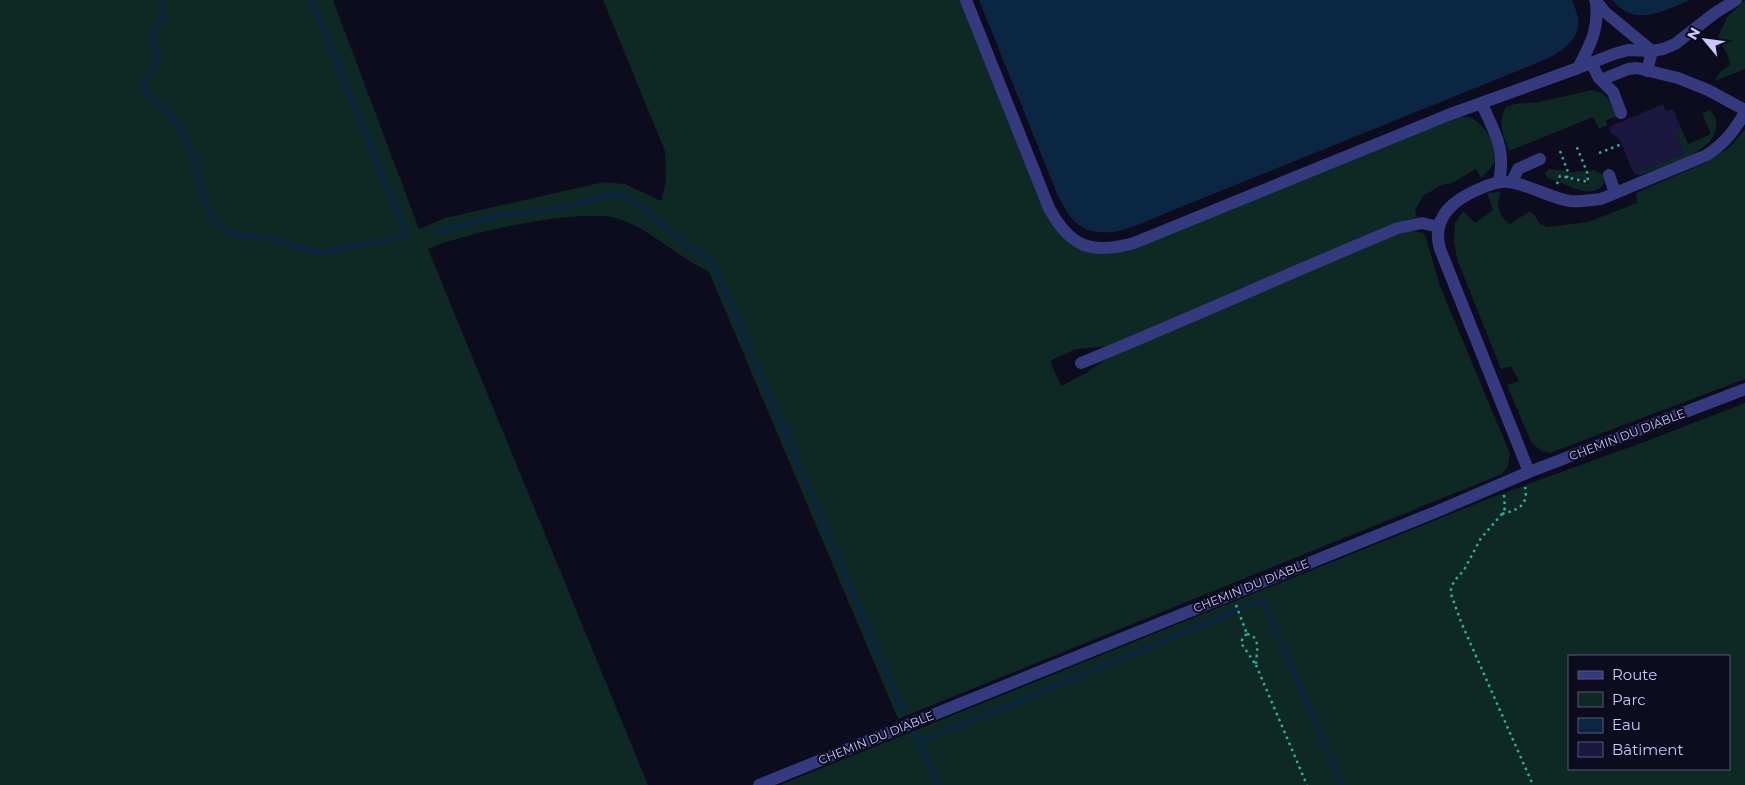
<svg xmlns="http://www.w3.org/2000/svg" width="1745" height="785" viewBox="0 0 1745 785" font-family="Montserrat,sans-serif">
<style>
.green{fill:#0e2824;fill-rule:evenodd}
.water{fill:#0a2643}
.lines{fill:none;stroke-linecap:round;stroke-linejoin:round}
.stream{stroke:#0a2643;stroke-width:4.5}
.building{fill:#1b173f}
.path{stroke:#2ab19b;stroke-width:2.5;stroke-dasharray:2.5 4;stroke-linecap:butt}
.minor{stroke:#353a7e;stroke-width:12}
.labels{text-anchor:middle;stroke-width:4;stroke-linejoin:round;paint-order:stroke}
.street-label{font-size:12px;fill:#c9c8ff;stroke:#0d0b1e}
</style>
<rect width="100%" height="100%" fill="#0d0b1e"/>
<path class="green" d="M 0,0 L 333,0 L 419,229 L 445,218 L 604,182 L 625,184 L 661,201 L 666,182 L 665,151 L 603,0 L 962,0 L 1048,216 L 1096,252 L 1445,122 C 1452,120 1461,116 1468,117 C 1480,119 1498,144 1496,156 C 1495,165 1487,173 1481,178 L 1476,169 L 1452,183 L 1442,185 L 1423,196 L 1415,210 L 1417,217 L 1396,224 L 1111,346 L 1076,349 L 1050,361 L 1061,386 L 1086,373 L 1108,358 L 1271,285 L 1409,230 L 1423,233 L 1426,238 L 1440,286 L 1510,454 L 1508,466 L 1502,474 L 898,719 L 709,272 C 699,266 688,261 679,254 C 659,241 640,225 616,218 C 580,208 462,233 428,249 L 648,785 L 0,785 Z
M 1745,0 L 1745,69 L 1714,81 L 1721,71 L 1730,65 C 1729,52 1722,49 1718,37 L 1727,17 Z
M 1592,90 C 1609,93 1610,102 1616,117 L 1606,120 L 1607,125 L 1599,129 L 1593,117 L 1509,151 C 1503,134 1497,124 1506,107 L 1515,104 L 1539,102 Z
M 1710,110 C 1715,115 1717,121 1716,128 C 1713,154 1662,166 1641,175 L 1634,174 L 1684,154 L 1674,129 L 1679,123 L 1688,144 L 1711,134 L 1702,113 Z
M 1745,129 L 1745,379 L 1550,453 L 1541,451 L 1531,442 L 1507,385 L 1519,381 L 1511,366 L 1501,369 L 1457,259 L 1454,241 L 1455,223 L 1463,211 L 1475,223 L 1493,210 L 1487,193 L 1501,192 C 1495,203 1499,218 1510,224 L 1530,211 L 1535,216 L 1540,224 L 1548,227 L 1588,222 L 1637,203 L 1636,193 L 1709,161 L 1731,146 Z
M 1549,169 L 1567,171 L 1566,177 L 1559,176 L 1557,181 L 1547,178 L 1545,173 Z
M 1594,170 L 1603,175 L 1604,183 C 1594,200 1572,187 1559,182 L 1561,178 L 1589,184 L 1588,171 Z
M 1586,171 L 1587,181 L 1568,177 L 1569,172 Z
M 1745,403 L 1745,785 L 780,785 L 1490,498 L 1652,439 ZM 1729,656 L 1729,769 L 1569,769 L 1569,656 Z"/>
<path class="water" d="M 979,0 L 1572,0 C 1575,8 1580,19 1578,27 C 1575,46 1552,57 1537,63 L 1171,211 C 1141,223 1100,248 1072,219 C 1066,212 1062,203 1058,196 Z
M 1612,0 L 1690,0 C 1663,11 1635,28 1612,0 Z"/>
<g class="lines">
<path class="stream" d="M 162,0 C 162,5 162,11 161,16 C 155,34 146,40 160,57 L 144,82 L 147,94 L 165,110 L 186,138 L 206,203 L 215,222 L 231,234 L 270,239 L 320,253 L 407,236 L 311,0
M 436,232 L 502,215 L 557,209 L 607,195 L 620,193 L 652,215 L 688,247 L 710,259 L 727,295 L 903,711
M 914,734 L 920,742 L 938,785
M 920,742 L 1263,600 L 1342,785"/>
</g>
<path class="building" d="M 1663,104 L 1666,111 L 1673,109 L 1682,131 L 1676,134 L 1684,154 L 1634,174 L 1619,138 L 1611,133 L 1609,127 Z"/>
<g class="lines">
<path class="path" d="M 1560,151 L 1568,172 L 1567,178
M 1599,153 L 1622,144
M 1557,184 L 1560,176 L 1588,182 L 1587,172 L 1576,145
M 1504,495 L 1505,508 L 1502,514 L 1481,538 L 1464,570 L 1456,579 L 1451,587 L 1451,594 L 1461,622 L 1533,785
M 1502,514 C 1517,510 1529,506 1525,487
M 1236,605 L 1247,634
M 1247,634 C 1262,636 1256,654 1256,665 L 1241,643 L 1243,637 Z
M 1256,665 L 1307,785"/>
<path class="minor" d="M 966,0 L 1049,208 C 1070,247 1091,255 1134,243 L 1448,115 L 1578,68 L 1614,54 L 1628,50 L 1652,51 L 1663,49 L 1675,44 L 1715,13 L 1736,0
M 1595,0 L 1605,12 L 1652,51 L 1647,71
M 1591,63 L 1599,78 L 1613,92 L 1621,113
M 1578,68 C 1590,46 1599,29 1596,3
M 1601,80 L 1628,69 L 1637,68 L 1678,78 L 1708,90 L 1745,110
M 1482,104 C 1495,134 1506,148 1499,182
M 1609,175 L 1615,193
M 1512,182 L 1518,169 L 1540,159
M 1081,363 C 1188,319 1292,272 1398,228 L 1422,223 L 1439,227
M 1529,472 L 1440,249 C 1431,218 1453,200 1479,189 C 1488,185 1498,181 1508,182 C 1529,184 1549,198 1570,201 C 1580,202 1590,200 1601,199 L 1707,155 C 1726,142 1733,132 1745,113
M 759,785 L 1433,513 L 1529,472 L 1745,389"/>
</g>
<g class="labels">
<g class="street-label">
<text transform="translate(1627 435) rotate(-21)" y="4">CHEMIN DU DIABLE</text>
<text transform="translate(1251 586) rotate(-22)" y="4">CHEMIN DU DIABLE</text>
<text transform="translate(876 738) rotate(-22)" y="4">CHEMIN DU DIABLE</text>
</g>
</g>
<rect x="1568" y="655" width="162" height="115" fill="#0d0b1e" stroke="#585778"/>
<rect x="1578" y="671" width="25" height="8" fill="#353a7e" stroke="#585778"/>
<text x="1612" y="680" font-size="15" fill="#c9c8ff">Route</text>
<rect x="1578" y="692" width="25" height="15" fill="#0e2824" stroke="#585778"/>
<text x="1612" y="705" font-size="15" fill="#c9c8ff">Parc</text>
<rect x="1578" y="718" width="25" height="15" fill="#0a2643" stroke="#585778"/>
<text x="1612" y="730" font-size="15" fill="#c9c8ff">Eau</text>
<rect x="1578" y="742" width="25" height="15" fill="#1b173f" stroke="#585778"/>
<text x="1612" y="755" font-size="15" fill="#c9c8ff">Bâtiment</text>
<g transform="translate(1705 40) rotate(299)" stroke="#0d0b1e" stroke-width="4" paint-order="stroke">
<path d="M0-4L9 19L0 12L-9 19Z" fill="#c9c8ff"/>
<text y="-8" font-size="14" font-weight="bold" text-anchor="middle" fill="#c9c8ff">N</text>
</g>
</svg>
